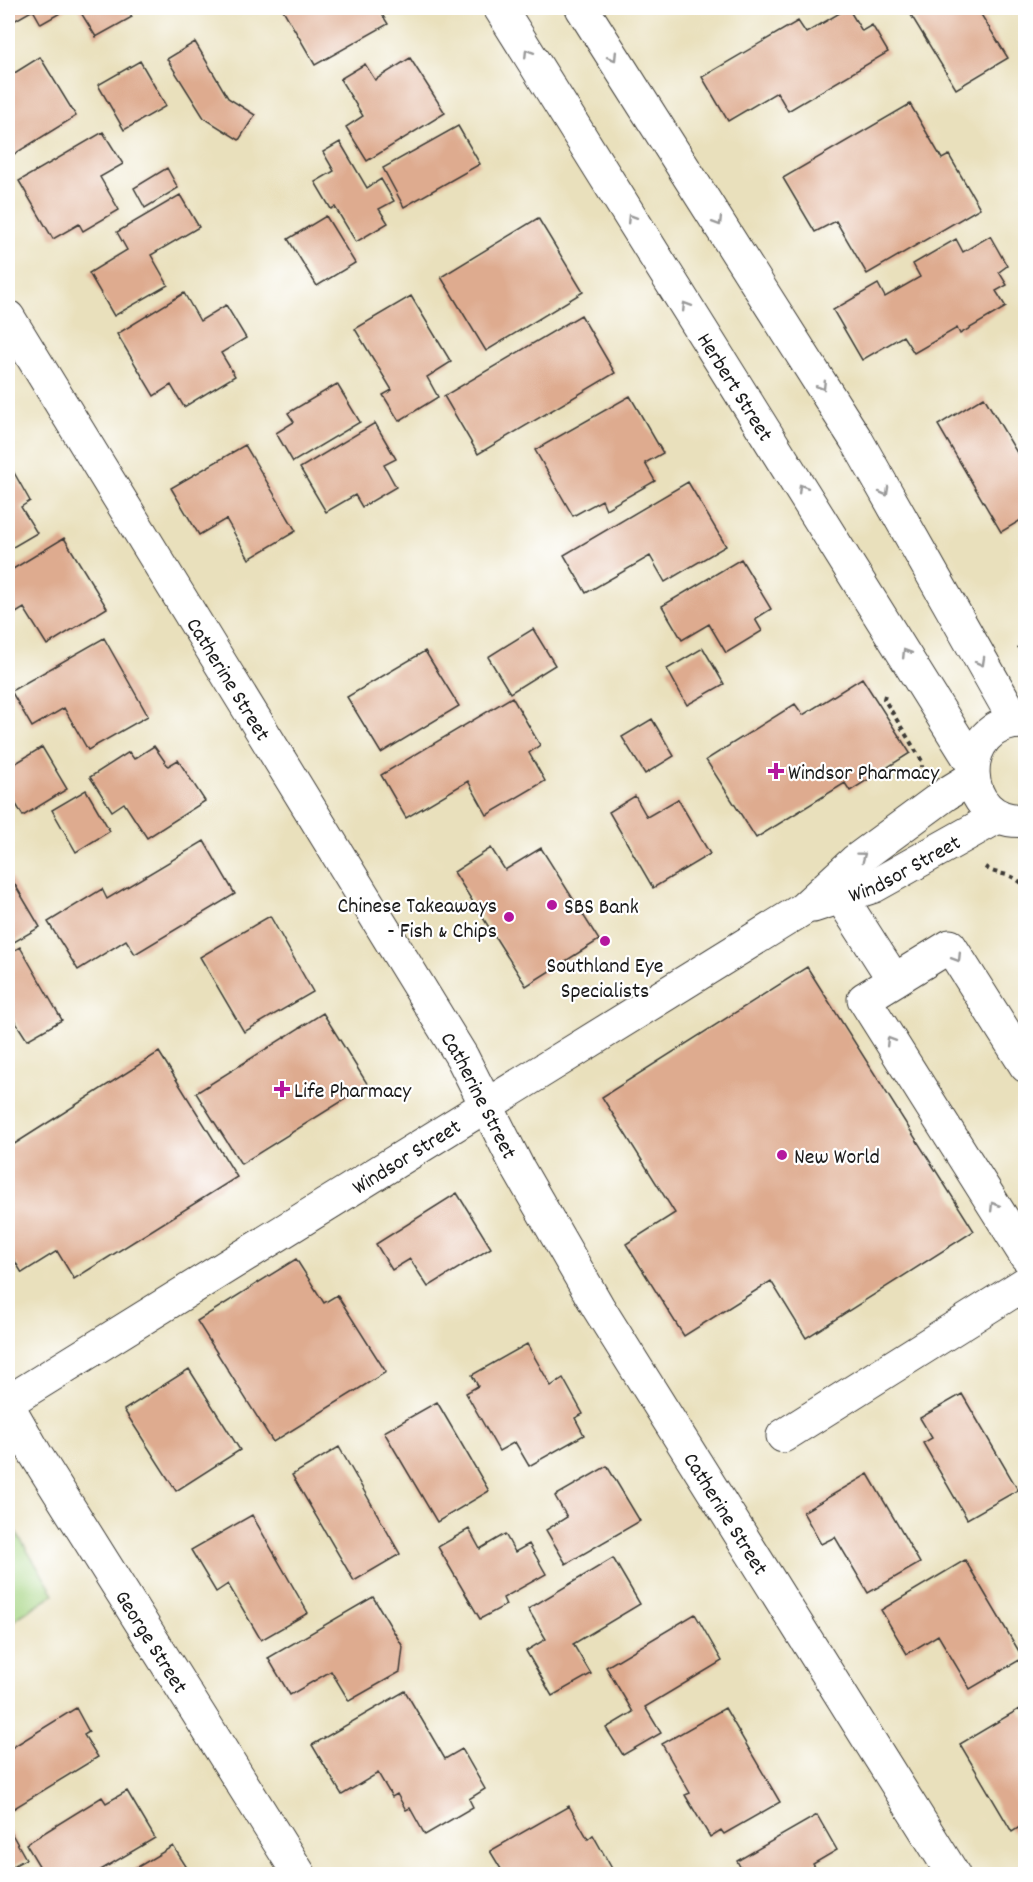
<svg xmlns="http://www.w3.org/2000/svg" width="1033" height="1882" viewBox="0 0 1033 1882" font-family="Dekko,sans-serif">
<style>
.green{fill:#a4d482;stroke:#60784f;stroke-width:1.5}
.building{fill:#deab8f}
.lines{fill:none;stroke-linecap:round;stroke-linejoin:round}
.minor-casing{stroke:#3b3934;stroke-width:35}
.path{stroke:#3b3934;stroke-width:4;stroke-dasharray:4.5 4.5;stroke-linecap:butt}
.minor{stroke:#fff;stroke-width:33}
.oneway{stroke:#999}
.poi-dot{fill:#b5179e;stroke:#fff;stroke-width:2}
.labels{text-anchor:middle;stroke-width:4.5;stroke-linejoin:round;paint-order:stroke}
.street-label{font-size:22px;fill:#1c1c1c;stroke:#fff}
.poi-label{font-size:22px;fill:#1c1c1c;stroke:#fff;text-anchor:start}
</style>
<rect width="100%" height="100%" fill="#fff"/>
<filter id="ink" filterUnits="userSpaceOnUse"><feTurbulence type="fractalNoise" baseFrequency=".0167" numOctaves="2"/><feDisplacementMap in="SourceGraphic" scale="12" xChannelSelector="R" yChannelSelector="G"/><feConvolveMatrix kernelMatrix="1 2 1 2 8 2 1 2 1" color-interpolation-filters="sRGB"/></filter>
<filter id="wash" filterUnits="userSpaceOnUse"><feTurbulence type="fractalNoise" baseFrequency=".008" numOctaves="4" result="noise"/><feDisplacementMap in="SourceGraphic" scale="24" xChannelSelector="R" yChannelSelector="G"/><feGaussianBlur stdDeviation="1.35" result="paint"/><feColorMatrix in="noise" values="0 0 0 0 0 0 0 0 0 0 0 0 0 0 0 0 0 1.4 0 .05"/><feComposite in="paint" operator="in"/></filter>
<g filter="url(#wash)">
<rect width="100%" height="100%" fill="#e9e0bc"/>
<path class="green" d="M 8,1519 L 54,1594 L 8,1624 Z"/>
<g id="blocks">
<path class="building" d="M 8,8 L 69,8 L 41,24 L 33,10 L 14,21 Z
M 78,8 L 127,8 L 132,17 L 96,37 Z
M 282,8 L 378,8 L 388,24 L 315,65 Z
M 848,8 L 862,31 L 872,25 L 888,52 L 788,111 L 777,92 L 728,121 L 702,77 L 798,21 L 806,33 Z
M 923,8 L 977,8 L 1008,58 L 956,89 L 911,15 Z
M 195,42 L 228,98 L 255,115 L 239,140 L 204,118 L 167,59 Z
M 40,57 L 76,116 L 8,158 L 8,77 Z
M 410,58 L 445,113 L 367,161 L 346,127 L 363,116 L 340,79 L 365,64 L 375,80 Z
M 140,61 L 166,106 L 124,130 L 98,85 Z
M 910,104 L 942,159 L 949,155 L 980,208 L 867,274 L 836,221 L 815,232 L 783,178 Z
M 458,126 L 480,164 L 404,207 L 383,168 Z
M 103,132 L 123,164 L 100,177 L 119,210 L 83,231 L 79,224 L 53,239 L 19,181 Z
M 340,142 L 367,188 L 381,179 L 394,201 L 379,209 L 388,223 L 356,242 L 335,207 L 331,209 L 315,182 L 334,171 L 323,152 Z
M 167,168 L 178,188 L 145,208 L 134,188 Z
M 180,195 L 199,227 L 151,255 L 168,285 L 114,316 L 89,273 L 127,250 L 117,232 Z
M 326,216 L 355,263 L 317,286 L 288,239 Z
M 538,218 L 583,292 L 486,351 L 441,277 Z
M 990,236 L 1007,266 L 999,272 L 1007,285 L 996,291 L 1006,307 L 960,334 L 957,328 L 914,353 L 903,336 L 862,360 L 833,310 L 878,284 L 885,297 L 920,277 L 913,264 L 956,239 L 963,252 Z
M 184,293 L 200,321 L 226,305 L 246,338 L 221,353 L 235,376 L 184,407 L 171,385 L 154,396 L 117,334 Z
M 411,296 L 451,362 L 427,377 L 438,397 L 399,421 L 383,395 L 392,390 L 355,329 Z
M 581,315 L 615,373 L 478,454 L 444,396 Z
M 337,384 L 360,422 L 293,462 L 276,433 L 294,422 L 288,413 Z
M 630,396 L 663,453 L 645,463 L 655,481 L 606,509 L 602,500 L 573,516 L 535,450 Z
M 984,397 L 1026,468 L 1026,517 L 1001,532 L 938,425 Z
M 375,423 L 396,459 L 384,465 L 396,487 L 362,507 L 355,495 L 326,512 L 300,468 Z
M 245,445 L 296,531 L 249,559 L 226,519 L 199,535 L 171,488 Z
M 8,462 L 30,501 L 21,507 L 37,533 L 8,550 Z
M 688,482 L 726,546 L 665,582 L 650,556 L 586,593 L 564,555 Z
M 64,538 L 107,608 L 47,645 L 24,608 L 8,618 L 8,572 Z
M 741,559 L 771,609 L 755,619 L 762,631 L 726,653 L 709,624 L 682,640 L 662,606 Z
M 533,629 L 555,665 L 510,693 L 488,657 Z
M 104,638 L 148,716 L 88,750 L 64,708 L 32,727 L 11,691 Z
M 703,648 L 724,684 L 687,705 L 667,669 Z
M 425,651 L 459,706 L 381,753 L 347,697 Z
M 862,678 L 910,753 L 850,791 L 845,783 L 756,838 L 706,760 L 795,704 L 803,715 Z
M 512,697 L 540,745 L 529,753 L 545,781 L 487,815 L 468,781 L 406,818 L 381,775 Z
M 652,719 L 674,756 L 645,774 L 622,737 Z
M 154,746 L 168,766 L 178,760 L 205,801 L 147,838 L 124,803 L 112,811 L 90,777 L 129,752 L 134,759 Z
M 42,747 L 67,789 L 23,816 L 8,791 L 8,768 Z
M 86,790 L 110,831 L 76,852 L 52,810 Z
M 635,796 L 647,817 L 678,799 L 710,854 L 653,888 L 609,812 Z
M 204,841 L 235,894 L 135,954 L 126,940 L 78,970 L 48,922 L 102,889 L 107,899 Z
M 491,848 L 505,870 L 541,848 L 599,940 L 526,986 L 454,872 Z
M 8,873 L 40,927 L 9,945 L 8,942 Z
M 270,916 L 313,992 L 244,1032 L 200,957 Z
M 20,947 L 62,1020 L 27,1040 L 11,1015 L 8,1017 L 8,954 Z
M 807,967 L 974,1231 L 806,1338 L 771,1281 L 684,1336 L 626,1244 L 675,1213 L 602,1097 Z
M 323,1013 L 368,1085 L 241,1164 L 196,1093 Z
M 159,1052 L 237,1177 L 74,1279 L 57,1251 L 22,1273 L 8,1250 L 8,1148 Z
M 457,1193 L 491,1248 L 428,1287 L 410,1259 L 392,1270 L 376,1244 Z
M 296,1259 L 324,1303 L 337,1295 L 386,1372 L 273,1442 L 197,1321 Z
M 527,1344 L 551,1386 L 563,1378 L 583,1414 L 575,1418 L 584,1435 L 529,1466 L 515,1442 L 499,1451 L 466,1393 L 478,1386 L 472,1375 Z
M 189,1369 L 240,1450 L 176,1491 L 124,1410 Z
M 962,1394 L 1018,1490 L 967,1519 L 923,1443 L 932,1438 L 920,1418 Z
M 437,1402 L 489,1491 L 437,1522 L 384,1432 Z
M 339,1447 L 400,1554 L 354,1581 L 292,1475 Z
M 607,1466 L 640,1521 L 566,1564 L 546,1530 L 567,1517 L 555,1496 Z
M 868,1474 L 920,1563 L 868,1593 L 835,1537 L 821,1544 L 803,1512 Z
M 252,1515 L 308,1613 L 261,1640 L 228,1584 L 216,1592 L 191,1550 Z
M 469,1529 L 480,1549 L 505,1534 L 515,1552 L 529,1544 L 546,1574 L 503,1598 L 506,1605 L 480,1619 L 438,1547 Z
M 613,1558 L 640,1604 L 573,1644 L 591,1674 L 552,1696 L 526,1651 L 546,1639 L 528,1609 Z
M 965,1560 L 1023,1658 L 970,1689 L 938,1635 L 907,1654 L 881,1610 Z
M 373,1597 L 403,1647 L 400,1672 L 349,1701 L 331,1671 L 290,1695 L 268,1658 Z
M 695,1614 L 722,1661 L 645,1707 L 661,1733 L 623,1755 L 606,1728 L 633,1712 L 606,1667 Z
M 405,1691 L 445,1759 L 462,1749 L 485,1789 L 469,1799 L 473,1807 L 425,1835 L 410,1808 L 406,1810 L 397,1794 L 392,1797 L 378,1773 L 342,1795 L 312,1745 Z
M 76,1708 L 89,1732 L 84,1735 L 98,1757 L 8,1812 L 8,1750 Z
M 725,1708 L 780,1802 L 724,1834 L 721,1830 L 710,1837 L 685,1795 L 690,1793 L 662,1744 Z
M 1019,1709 L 1023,1716 L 1026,1715 L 1026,1823 L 1012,1832 L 960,1744 Z
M 127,1791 L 155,1838 L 94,1874 L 44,1874 L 26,1844 L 102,1797 L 106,1803 Z
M 569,1806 L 588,1839 L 593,1835 L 615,1874 L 504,1874 L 490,1851 Z
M 817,1815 L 837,1850 L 813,1864 L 819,1874 L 744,1874 L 737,1861 Z
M 8,1827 L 26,1859 L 8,1869 Z
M 173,1846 L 191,1874 L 126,1874 Z"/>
</g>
</g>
<g filter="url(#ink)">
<use href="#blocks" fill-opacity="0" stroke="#3b3934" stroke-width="1.5"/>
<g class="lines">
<defs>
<g id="minor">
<path id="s1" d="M 500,8 L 972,763"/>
<path d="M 582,8 L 857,441 L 1016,722"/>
<path id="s2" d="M 8,317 L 462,1057 L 518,1168 L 598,1307 L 953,1874"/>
<path d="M 1026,722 C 953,719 958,828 1026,820"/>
<path d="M 841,897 L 894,980"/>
<path id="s3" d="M 813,906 L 874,886 L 999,816"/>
<path d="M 1026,1066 L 950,946 L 864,999 L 1026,1256"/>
<path id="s4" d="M 8,1402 L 803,909 L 855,861 L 946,794 L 972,778"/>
<path id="s5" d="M 8,1406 L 36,1455 L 299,1874"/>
<path d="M 783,1436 L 1026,1283"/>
</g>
</defs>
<use href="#minor" class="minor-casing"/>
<path class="path" d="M 1018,646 L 1026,651
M 885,695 L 884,699 L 922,761 L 922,767
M 985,867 C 999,877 1009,870 1026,887"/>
<use href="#minor" class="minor"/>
</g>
<defs><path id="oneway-chevron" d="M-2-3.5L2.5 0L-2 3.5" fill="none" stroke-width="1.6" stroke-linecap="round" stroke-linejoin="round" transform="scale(1.5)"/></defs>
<g class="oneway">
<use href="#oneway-chevron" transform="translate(528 53) rotate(-122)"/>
<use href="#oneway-chevron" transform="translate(613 57) rotate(58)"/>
<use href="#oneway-chevron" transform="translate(631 218) rotate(-122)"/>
<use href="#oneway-chevron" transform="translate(718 222) rotate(58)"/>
<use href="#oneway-chevron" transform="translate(686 306) rotate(-122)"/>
<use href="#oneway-chevron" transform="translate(822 386) rotate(58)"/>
<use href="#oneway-chevron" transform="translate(802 488) rotate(-122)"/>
<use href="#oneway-chevron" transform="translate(885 492) rotate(61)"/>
<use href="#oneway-chevron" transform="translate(906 653) rotate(-122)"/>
<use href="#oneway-chevron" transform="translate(981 662) rotate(61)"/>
<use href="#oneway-chevron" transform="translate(862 856) rotate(-37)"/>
<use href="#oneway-chevron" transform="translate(957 958) rotate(58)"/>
<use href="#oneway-chevron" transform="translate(890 1041) rotate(-122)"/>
<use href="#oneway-chevron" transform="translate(994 1206) rotate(-122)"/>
</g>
</g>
<g class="poi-dot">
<path d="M773 762h6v6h6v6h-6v6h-6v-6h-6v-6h6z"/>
<circle cx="552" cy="905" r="6"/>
<circle cx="509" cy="917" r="6"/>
<circle cx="605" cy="941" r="6"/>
<path d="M279 1080h6v6h6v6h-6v6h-6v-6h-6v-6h6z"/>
<circle cx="782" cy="1155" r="6"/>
</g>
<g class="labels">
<g class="street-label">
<text dy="8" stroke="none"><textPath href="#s1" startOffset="446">Herbert Street</textPath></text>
<text dy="8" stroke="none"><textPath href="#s2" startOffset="424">Catherine Street</textPath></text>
<text dy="8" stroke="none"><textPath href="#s3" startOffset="99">Windsor Street</textPath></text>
<text dy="8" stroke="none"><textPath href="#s2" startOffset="910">Catherine Street</textPath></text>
<text dy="8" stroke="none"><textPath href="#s4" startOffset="468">Windsor Street</textPath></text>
<text dy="8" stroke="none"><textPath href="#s2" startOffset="1396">Catherine Street</textPath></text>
<text dy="8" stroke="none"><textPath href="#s5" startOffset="276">George Street</textPath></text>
</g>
<g class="poi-label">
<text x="788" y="779">Windsor Pharmacy</text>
<text x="497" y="912" text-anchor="end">Chinese Takeaways<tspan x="497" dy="25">- Fish &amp; Chips</tspan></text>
<text x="564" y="913">SBS Bank</text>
<text x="605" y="972" text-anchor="middle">Southland Eye<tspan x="605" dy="25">Specialists</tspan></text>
<text x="294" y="1097">Life Pharmacy</text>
<text x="794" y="1163">New World</text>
</g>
</g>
<rect width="1033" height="1882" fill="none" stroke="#fff" stroke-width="30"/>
</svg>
